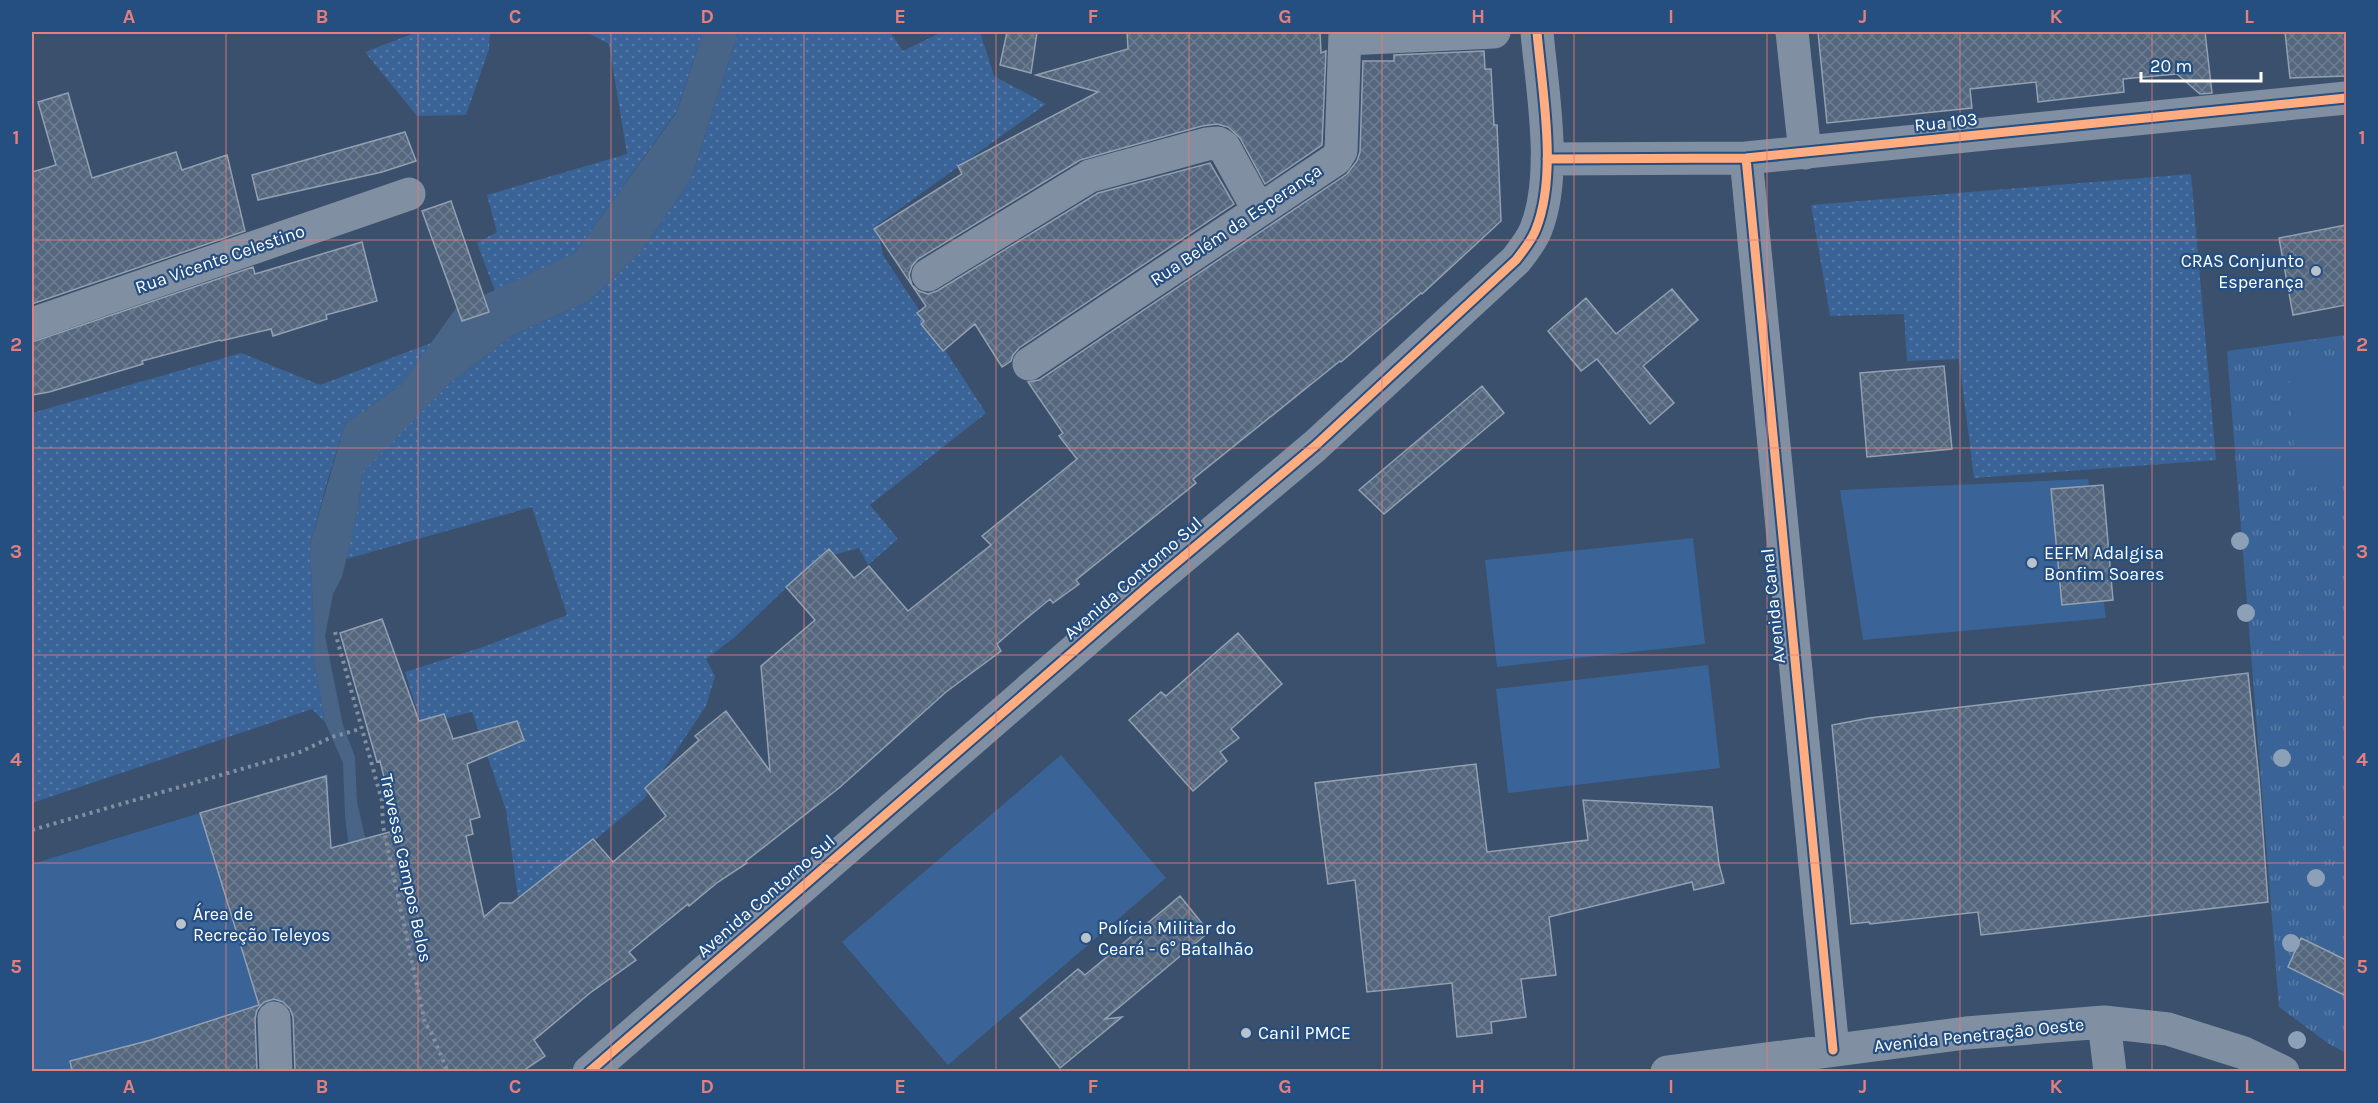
<svg xmlns="http://www.w3.org/2000/svg" width="2378" height="1103" viewBox="0 0 2378 1103" font-family="Karla,sans-serif">
<style>
.grass{fill:url(#grass-dots)}
.park{fill:url(#park-tufts)}
.pitch{fill:#3a6497}
.water{fill:#486588}
.building{fill:url(#building-cross-hatch);stroke:#93a0b1;stroke-width:1.5}
.lines{fill:none;stroke-linecap:round;stroke-linejoin:round}
.path{stroke:#8090a2;stroke-width:4;stroke-dasharray:3 4.5;stroke-linecap:butt}
.minor{stroke:#8090a2;stroke-width:33}
.cycleway-casing{stroke:#254e81;stroke-width:13}
.cycleway{stroke:#ffac80;stroke-width:9}
.tree{fill:#8ca0b7}
.grid{fill:none;stroke:#e67e7e;stroke-width:1.5;stroke-opacity:0.55}
.poi-dot{fill:#bac2cc;stroke:#254e81;stroke-width:2}
.labels{text-anchor:middle;stroke-width:4.5;stroke-linejoin:round;paint-order:stroke}
.street-label{font-size:18px;fill:#fff;stroke:#254e81}
.poi-label{font-size:18px;fill:#fff;stroke:#254e81;text-anchor:start}
.neatline{fill:none;stroke:#e67e7e;stroke-width:2}
.grid-label{font-size:20px;text-anchor:middle;font-weight:bold;fill:#e67e7e}
</style>
<defs>
<pattern id="grass-dots" width="8" height="8" patternUnits="userSpaceOnUse" patternTransform="scale(1.5)"><rect width="8" height="8" fill="#3a6497"/><path d="M2 2h.1M6 6h.1" fill="none" stroke="#587ba7" stroke-width="1.8" stroke-linecap="round"/></pattern>
<pattern id="park-tufts" width="24" height="20" patternUnits="userSpaceOnUse" patternTransform="scale(1.5)"><rect width="24" height="20" fill="#3a6497"/><path d="M3 7l-1-3M5 7V3M7 7l1-3M15 17l-1-3M17 17v-4M19 17l1-3" fill="none" stroke="#587ba7"/></pattern>
<pattern id="building-cross-hatch" width="8" height="8" patternUnits="userSpaceOnUse" patternTransform="scale(1.5)"><rect width="8" height="8" fill="#55677e"/><path d="M0 0l8 8M0 8l8-8" fill="none" stroke="#6e7e91"/></pattern>
</defs>
<rect width="100%" height="100%" fill="#3a506c"/>
<path class="grass" d="M 417,32 L 490,32 L 489,49 L 466,115 L 417,116 L 365,52 Z
M 586,32 L 703,32 L 677,111 L 575,253 L 495,291 L 477,243 L 497,232 L 487,195 L 627,154 L 609,44 Z
M 738,32 L 890,32 L 903,51 L 942,32 L 980,32 L 994,76 L 1046,104 L 877,225 L 883,255 L 986,413 L 870,505 L 898,539 L 868,565 L 859,548 L 826,557 L 795,579 L 735,637 L 706,659 L 715,676 L 706,706 L 644,799 L 584,849 L 518,898 L 506,810 L 472,712 L 421,724 L 405,672 L 486,646 L 567,615 L 532,507 L 346,559 L 358,509 L 362,472 L 449,384 L 513,335 L 589,301 L 639,254 L 690,181 Z
M 2191,174 L 2216,460 L 1974,478 L 1959,359 L 1907,361 L 1904,314 L 1830,316 L 1811,205 Z
M 431,343 L 401,385 L 345,424 L 328,479 L 310,545 L 314,629 L 313,656 L 325,722 L 312,709 L 32,803 L 32,413 L 241,353 L 320,385 Z"/>
<path class="park" d="M 2346,335 L 2346,1053 L 2329,1044 L 2279,1007 L 2227,351 Z"/>
<path class="pitch" d="M 2346,355 L 2346,481 L 2297,490 L 2288,365 Z
M 2088,479 L 2106,618 L 1863,640 L 1840,490 Z
M 1693,538 L 1705,644 L 1497,667 L 1485,560 Z
M 1708,665 L 1720,768 L 1508,793 L 1496,689 Z
M 1061,755 L 1166,878 L 948,1065 L 842,942 Z
M 328,774 L 333,984 L 205,1022 L 216,1071 L 32,1072 L 32,864 Z"/>
<path class="water" d="M 703,32 L 738,32 L 690,181 L 639,254 L 589,301 L 513,335 L 449,384 L 362,473 L 358,509 L 342,577 L 333,594 L 325,636 L 343,725 L 355,757 L 357,802 L 370,859 L 350,856 L 345,816 L 343,763 L 325,722 L 313,656 L 314,629 L 310,545 L 345,424 L 401,385 L 456,308 L 575,253 L 677,112 Z"/>
<path class="building" d="M 1007,32 L 1037,32 L 1031,73 L 1000,65 Z
M 1127,32 L 1320,32 L 1321,53 L 1326,51 L 1322,145 L 1265,184 L 1240,138 L 1228,127 L 1217,124 L 1202,126 L 1080,160 L 918,259 L 912,266 L 909,275 L 912,285 L 919,291 L 928,294 L 937,291 L 1098,193 L 1210,163 L 1234,204 L 1019,348 L 1013,355 L 1011,361 L 1002,367 L 975,324 L 943,351 L 921,324 L 924,321 L 917,313 L 926,306 L 874,229 L 962,174 L 958,166 L 1098,92 L 1036,75 L 1128,49 Z
M 1818,32 L 2205,32 L 2212,93 L 2200,94 L 2177,74 L 2123,79 L 2124,92 L 2038,102 L 2036,82 L 1970,89 L 1972,108 L 1827,123 Z
M 2285,32 L 2346,32 L 2346,76 L 2290,78 Z
M 1484,51 L 1485,69 L 1491,69 L 1494,125 L 1497,125 L 1501,221 L 1422,294 L 1421,293 L 1341,362 L 1340,361 L 1193,479 L 1196,483 L 1076,580 L 1079,584 L 1053,603 L 1050,599 L 1021,623 L 997,644 L 1001,651 L 946,692 L 839,788 L 746,861 L 747,863 L 718,882 L 689,906 L 688,904 L 629,952 L 636,960 L 590,993 L 534,1040 L 545,1056 L 523,1071 L 295,1071 L 293,1017 L 290,1009 L 283,1002 L 274,999 L 264,1002 L 257,1010 L 255,1019 L 257,1071 L 72,1071 L 70,1061 L 151,1040 L 259,1005 L 200,813 L 326,776 L 331,848 L 397,830 L 380,761 L 377,762 L 340,633 L 382,619 L 419,721 L 444,714 L 453,739 L 517,721 L 524,740 L 467,764 L 480,817 L 470,820 L 473,834 L 466,836 L 484,917 L 500,903 L 512,903 L 593,839 L 613,862 L 666,816 L 645,788 L 699,740 L 695,736 L 726,711 L 770,771 L 761,666 L 815,620 L 786,587 L 829,549 L 854,578 L 869,566 L 908,611 L 991,545 L 982,536 L 1077,459 L 1059,436 L 1063,433 L 1028,382 L 1039,380 L 1347,174 L 1357,161 L 1360,152 L 1363,61 L 1394,61 L 1394,55 Z
M 68,93 L 92,178 L 176,152 L 182,170 L 227,155 L 245,231 L 32,304 L 32,172 L 56,165 L 38,102 Z
M 405,132 L 416,161 L 382,172 L 258,200 L 252,175 Z
M 451,201 L 489,312 L 462,321 L 422,211 Z
M 2346,225 L 2346,305 L 2293,315 L 2279,238 Z
M 362,242 L 377,301 L 326,315 L 327,319 L 273,336 L 271,329 L 221,341 L 220,340 L 142,361 L 143,364 L 49,392 L 32,395 L 32,342 L 253,267 L 255,274 Z
M 1672,289 L 1698,320 L 1643,366 L 1674,403 L 1650,424 L 1597,359 L 1581,371 L 1548,331 L 1586,298 L 1616,334 Z
M 1944,366 L 1952,449 L 1867,457 L 1860,373 Z
M 1482,386 L 1504,413 L 1384,514 L 1359,490 Z
M 2103,485 L 2113,600 L 2062,605 L 2051,489 Z
M 1238,633 L 1282,684 L 1231,729 L 1239,738 L 1220,752 L 1227,761 L 1193,791 L 1129,720 L 1161,692 L 1166,696 Z
M 2248,673 L 2259,779 L 2268,902 L 1981,935 L 1978,912 L 1870,924 L 1869,922 L 1851,924 L 1832,725 L 1869,718 Z
M 1476,764 L 1487,852 L 1588,840 L 1583,800 L 1712,807 L 1719,864 L 1724,883 L 1694,890 L 1692,882 L 1549,917 L 1556,975 L 1521,979 L 1526,1017 L 1491,1022 L 1492,1033 L 1457,1037 L 1452,983 L 1367,992 L 1355,880 L 1328,884 L 1315,783 Z
M 1180,896 L 1209,932 L 1105,1019 L 1122,1017 L 1060,1068 L 1020,1018 L 1078,969 L 1085,975 Z
M 2301,938 L 2346,960 L 2346,996 L 2288,967 Z"/>
<g class="lines">
<path class="path" d="M 335,632 L 382,801 L 383,826 L 425,1023 L 431,1032 L 448,1072
M 32,830 L 300,752 L 332,737 L 360,729"/>
<path class="minor" d="M 1792,32 L 1805,153
M 1346,39 L 1494,32
M 1746,158 L 1833,1050
M 1547,159 L 1746,158 L 2346,98
M 928,275 L 1090,176 L 1207,144 L 1218,143 L 1224,147 L 1258,209
M 32,324 L 409,194
M 1029,364 L 1336,159 L 1341,151 L 1345,32
M 274,1018 L 276,1072
M 2104,1022 L 2110,1072
M 589,1072 L 1151,584 L 1315,446 L 1516,260 C 1523,251 1532,240 1536,229 C 1558,174 1542,90 1537,32
M 1667,1072 L 1966,1033 L 2104,1022 L 2168,1029 L 2244,1053 L 2283,1072"/>
<defs>
<path id="cycleway" d="M 1746,158 L 1833,1050
M 1547,159 L 1746,158 L 2346,98
M 589,1072 L 1151,584 L 1315,446 L 1516,260 C 1523,251 1532,240 1536,229 C 1558,174 1542,90 1537,32"/>
</defs>
<use href="#cycleway" class="cycleway-casing"/>
<use href="#cycleway" class="cycleway"/>
</g>
<g class="tree">
<circle cx="2240" cy="541" r="9"/>
<circle cx="2246" cy="613" r="9"/>
<circle cx="2282" cy="758" r="9"/>
<circle cx="2316" cy="878" r="9"/>
<circle cx="2291" cy="943" r="9"/>
<circle cx="2297" cy="1040" r="9"/>
</g>
<path class="grid" d="M 226,32 L 226,1072M 418,32 L 418,1072M 611,32 L 611,1072M 804,32 L 804,1072M 996,32 L 996,1072M 1189,32 L 1189,1072M 1382,32 L 1382,1072M 1574,32 L 1574,1072M 1767,32 L 1767,1072M 1960,32 L 1960,1072M 2152,32 L 2152,1072M 32,240 L 2346,240M 32,448 L 2346,448M 32,655 L 2346,655M 32,863 L 2346,863"/>
<g class="poi-dot">
<circle cx="2316" cy="271" r="6"/>
<circle cx="2032" cy="563" r="6"/>
<circle cx="181" cy="924" r="6"/>
<circle cx="1086" cy="938" r="6"/>
<circle cx="1246" cy="1033" r="6"/>
</g>
<g class="labels">
<g class="street-label">
<text transform="translate(1946 122) rotate(-6)" y="6">Rua 103</text>
<text transform="translate(1236 225) rotate(-34)" y="6">Rua Belém da Esperança</text>
<text transform="translate(220 259) rotate(-19)" y="6">Rua Vicente Celestino</text>
<text transform="translate(1133 578) rotate(-41)" y="6">Avenida Contorno Sul</text>
<text transform="translate(1773 606) rotate(-96)" y="6">Avenida Canal</text>
<text transform="translate(406 868) rotate(78)" y="6">Travessa Campos Belos</text>
<text transform="translate(766 896) rotate(-41)" y="6">Avenida Contorno Sul</text>
<text transform="translate(1979 1035) rotate(-6)" y="6">Avenida Penetração Oeste</text>
</g>
<g class="poi-label">
<text x="2304" y="267" text-anchor="end">CRAS Conjunto<tspan x="2304" dy="21">Esperança</tspan></text>
<text x="2044" y="559">EEFM Adalgisa<tspan x="2044" dy="21">Bonfim Soares</tspan></text>
<text x="193" y="920">Área de<tspan x="193" dy="21">Recreção Teleyos</tspan></text>
<text x="1098" y="934">Polícia Militar do<tspan x="1098" dy="21">Ceará - 6° Batalhão</tspan></text>
<text x="1258" y="1039">Canil PMCE</text>
</g>
</g>
<rect width="2378" height="1103" fill="none" stroke="#254e81" stroke-width="66"/>
<path d="M2141 72v9h120v-9" fill="none" stroke="#ffffff" stroke-width="3"/>
<text x="2150" y="72" font-size="18" fill="#ffffff" stroke="#254e81" stroke-width="4.5" paint-order="stroke">20 m</text>
<rect x="33" y="33" width="2312" height="1037" class="neatline"/>
<g class="grid-label">
<text x="129" y="23">A</text>
<text x="322" y="23">B</text>
<text x="515" y="23">C</text>
<text x="707" y="23">D</text>
<text x="900" y="23">E</text>
<text x="1093" y="23">F</text>
<text x="1285" y="23">G</text>
<text x="1478" y="23">H</text>
<text x="1671" y="23">I</text>
<text x="1863" y="23">J</text>
<text x="2056" y="23">K</text>
<text x="2249" y="23">L</text>
<text x="16" y="144">1</text>
<text x="2362" y="144">1</text>
<text x="16" y="351">2</text>
<text x="2362" y="351">2</text>
<text x="16" y="558">3</text>
<text x="2362" y="558">3</text>
<text x="16" y="766">4</text>
<text x="2362" y="766">4</text>
<text x="16" y="973">5</text>
<text x="2362" y="973">5</text>
<text x="129" y="1093">A</text>
<text x="322" y="1093">B</text>
<text x="515" y="1093">C</text>
<text x="707" y="1093">D</text>
<text x="900" y="1093">E</text>
<text x="1093" y="1093">F</text>
<text x="1285" y="1093">G</text>
<text x="1478" y="1093">H</text>
<text x="1671" y="1093">I</text>
<text x="1863" y="1093">J</text>
<text x="2056" y="1093">K</text>
<text x="2249" y="1093">L</text>
</g>
</svg>
